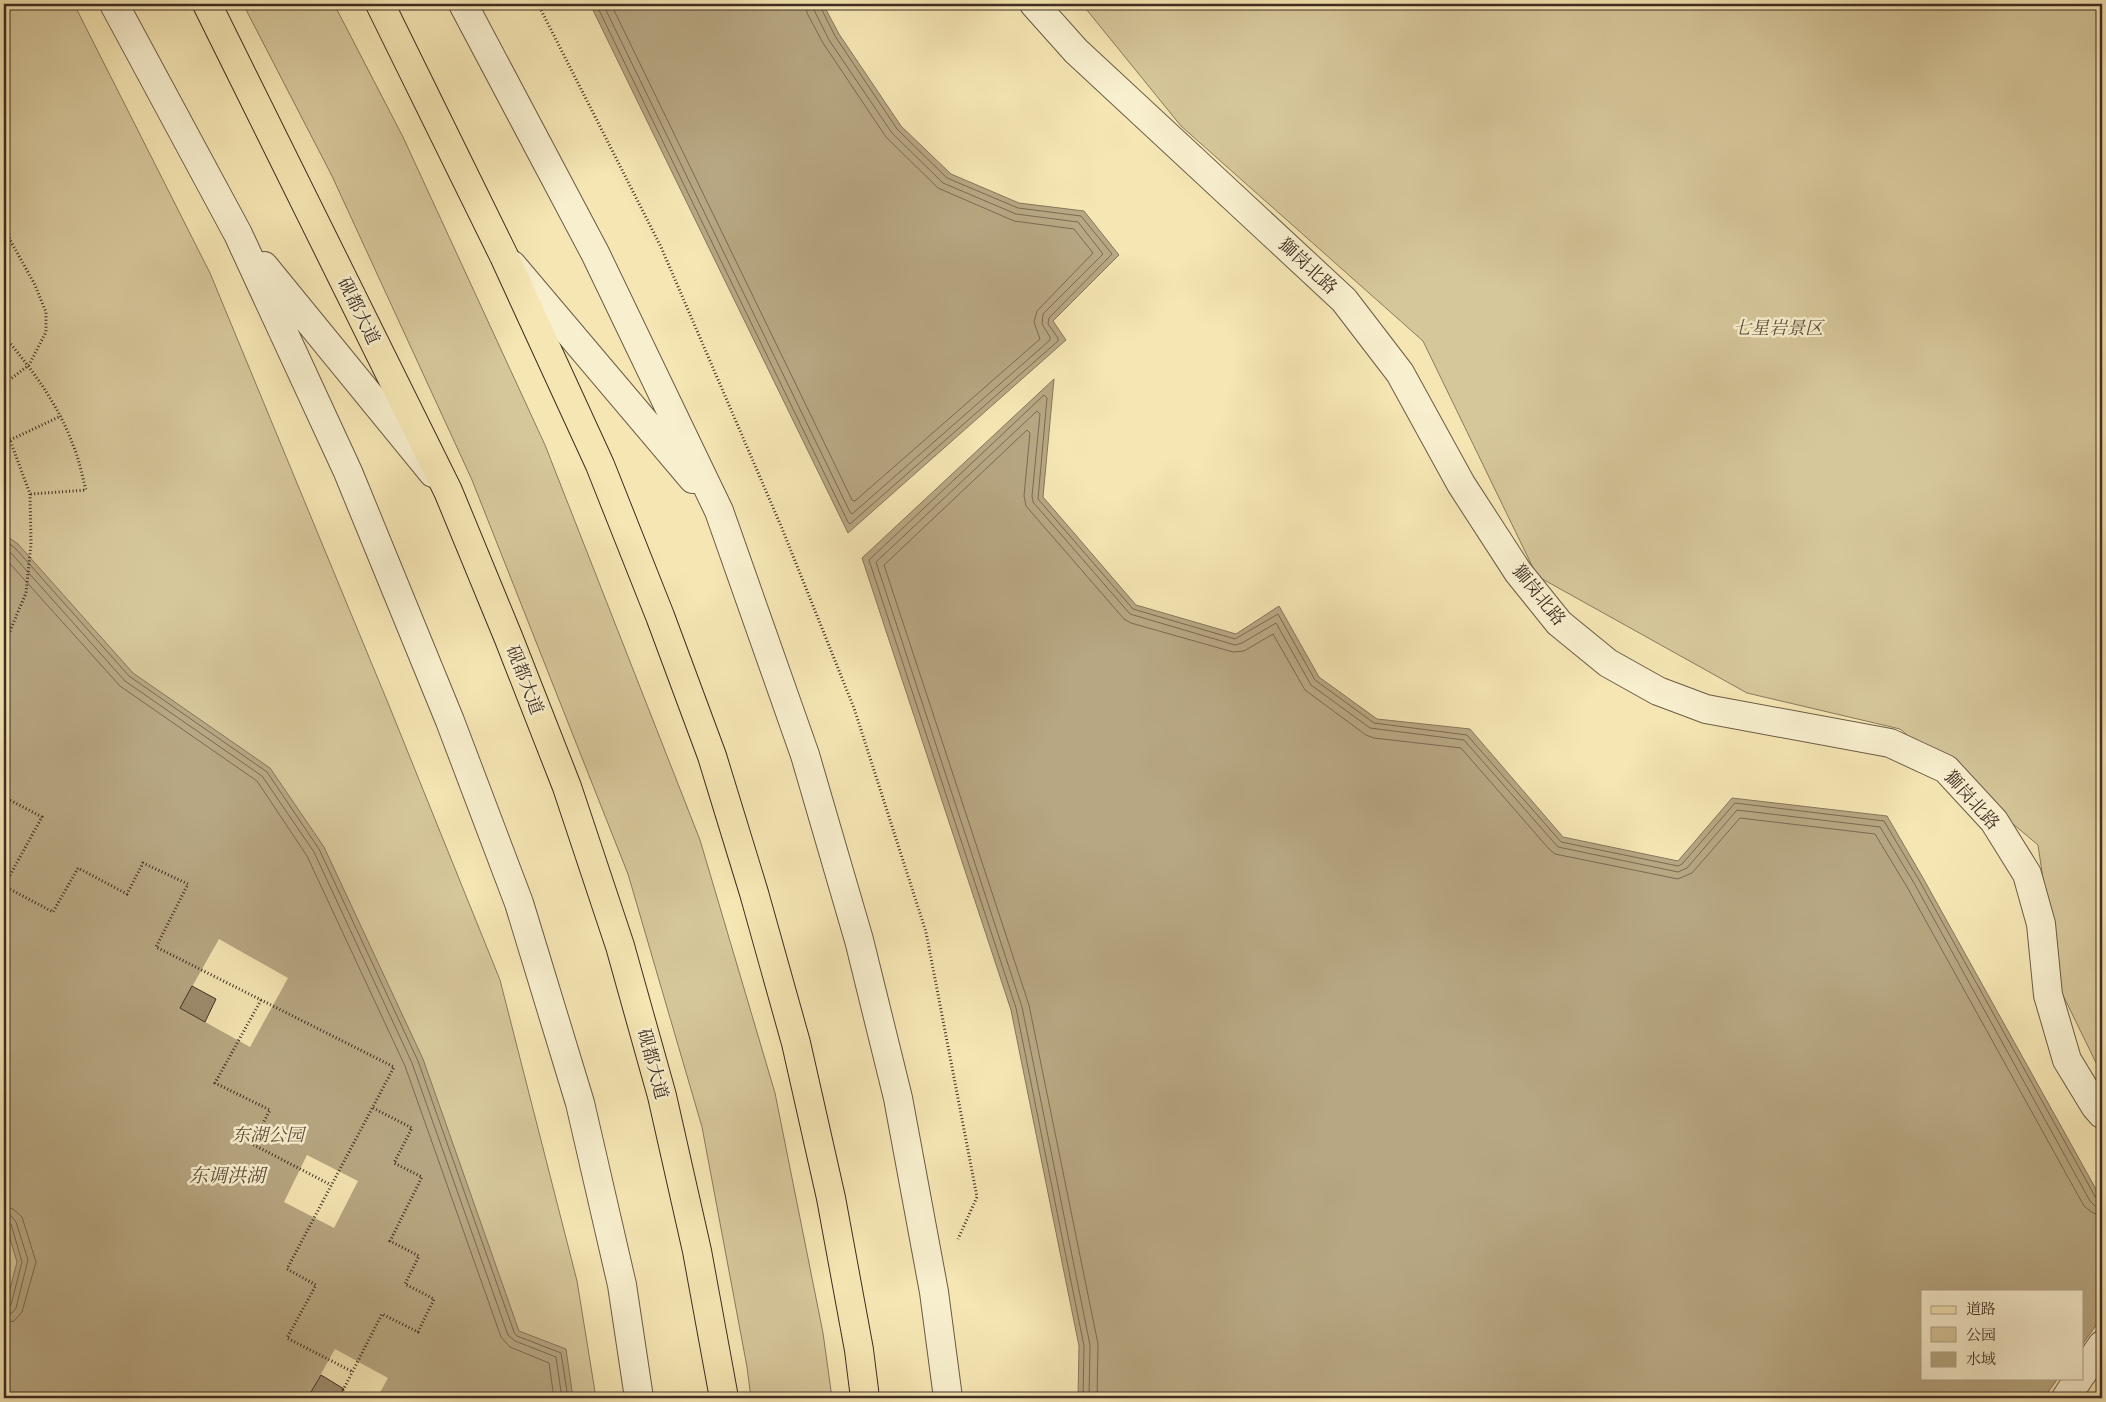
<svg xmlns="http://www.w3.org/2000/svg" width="2106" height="1402" viewBox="0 0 2106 1402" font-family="Vollkorn,'Noto Serif SC',serif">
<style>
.green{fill:#d6c79b;stroke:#8a7a5f}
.water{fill:#b7a782;stroke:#87765c}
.pier{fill:#f5e6b3}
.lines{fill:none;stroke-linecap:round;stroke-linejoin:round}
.shore{stroke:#7b6a52;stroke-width:1}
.building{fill:#9e8d6e;stroke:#3f2d23}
.minor-casing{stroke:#6c5b47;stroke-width:30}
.tertiary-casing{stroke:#6c5b47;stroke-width:30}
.primary-casing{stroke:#3f2d23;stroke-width:30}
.path{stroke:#3f2d23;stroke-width:3;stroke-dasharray:1 2.5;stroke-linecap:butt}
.minor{stroke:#f8efce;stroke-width:28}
.tertiary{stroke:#f8efce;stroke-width:28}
.primary{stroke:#f5e6b3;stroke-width:28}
.labels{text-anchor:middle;stroke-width:5;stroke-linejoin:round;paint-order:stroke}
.street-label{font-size:18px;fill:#3f2d23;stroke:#f8efce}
.park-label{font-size:18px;font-style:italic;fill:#5d4c3b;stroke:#f8efce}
.water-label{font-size:19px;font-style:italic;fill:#5d4c3b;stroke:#f8efce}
</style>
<rect width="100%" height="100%" fill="#f5e6b3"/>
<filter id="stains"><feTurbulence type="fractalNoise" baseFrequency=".004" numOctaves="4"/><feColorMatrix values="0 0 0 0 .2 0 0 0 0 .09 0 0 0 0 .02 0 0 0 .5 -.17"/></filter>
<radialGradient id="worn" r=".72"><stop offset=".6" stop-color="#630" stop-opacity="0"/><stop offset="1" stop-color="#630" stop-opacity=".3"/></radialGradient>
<path class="green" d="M 4,4 L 74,4 L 210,273 L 388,703 L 500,980 L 577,1281 L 596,1398 L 4,1398 Z
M 243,4 L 334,4 L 403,137 L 545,445 L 700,840 L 775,1093 L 823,1333 L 832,1398 L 751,1398 L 747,1367 L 702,1127 L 628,874 L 472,480 L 332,176 Z
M 1082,4 L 2102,4 L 2102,1075 L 2059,987 L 2038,845 L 1900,729 L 1747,693 L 1537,576 L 1423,341 L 1181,126 Z"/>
<path class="water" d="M 590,4 L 823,4 L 839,34 L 901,126 L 951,174 L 1019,203 L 1084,211 L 1119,255 L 1053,321 L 1066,340 L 848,533 Z
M 1054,379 L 1043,497 L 1136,605 L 1236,634 L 1279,606 L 1319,677 L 1377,719 L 1470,729 L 1563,837 L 1678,861 L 1732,798 L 1887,816 L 1923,878 L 2102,1200 L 2102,1317 L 2082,1345 L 2082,1291 L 1922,1291 L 1922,1378 L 2058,1378 L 2044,1398 L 1078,1398 L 1079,1346 L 1011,1010 L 862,558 Z
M 4,534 L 18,544 L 133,673 L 270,768 L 324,847 L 423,1059 L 519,1331 L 566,1349 L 573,1398 L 4,1398 L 4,1312 L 17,1262 L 4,1219 Z"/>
<path class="pier" d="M 219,939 L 288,978 L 250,1047 L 180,1008 Z
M 307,1155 L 358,1181 L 334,1228 L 284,1202 Z
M 335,1349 L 388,1378 L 377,1398 L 308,1397 Z"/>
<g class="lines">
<path class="shore" d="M 596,4 L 848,522 L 850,524 L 1058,341 L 1058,338 L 1048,324 L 1049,318 L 1112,254 L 1081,216 L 1018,208 L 947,178 L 897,129 L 835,36 L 819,4
M 603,4 L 850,512 L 852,514 L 1050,340 L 1050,337 L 1042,324 L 1043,314 L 1103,254 L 1078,222 L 1016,214 L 943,183 L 892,133 L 829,40 L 814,10 L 813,4
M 611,4 L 852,500 L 855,501 L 1040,339 L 1034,322 L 1037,311 L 1093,253 L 1074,229 L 1014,221 L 938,188 L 886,137 L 823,43 L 807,13 L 806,4
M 4,540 L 15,548 L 129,676 L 267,772 L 319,849 L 418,1061 L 514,1332 L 517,1336 L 561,1353 L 568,1398
M 4,548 L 11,553 L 125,681 L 262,776 L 314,852 L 412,1063 L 508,1335 L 515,1341 L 556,1357 L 562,1398
M 4,557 L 120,686 L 257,781 L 307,856 L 405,1066 L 501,1337 L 510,1347 L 549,1363 L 554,1398
M 4,1207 L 13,1209 L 22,1217 L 36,1262 L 22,1312 L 14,1321 L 4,1323
M 4,1215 L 11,1216 L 16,1222 L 28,1260 L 16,1308 L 12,1313 L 4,1315
M 4,1221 L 11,1224 L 22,1262 L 11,1305 L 4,1309
M 1083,1398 L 1084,1346 L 1016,1008 L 869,560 L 1044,395 L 1047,398 L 1038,499 L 1133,609 L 1235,639 L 1278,614 L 1315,680 L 1374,723 L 1467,735 L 1561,842 L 1678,866 L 1682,864 L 1735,803 L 1884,821 L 1919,880 L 2096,1198 L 2102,1201
M 1089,1398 L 1090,1345 L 1022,1007 L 876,562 L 1037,411 L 1040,414 L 1032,496 L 1033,502 L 1130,614 L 1235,645 L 1242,643 L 1276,623 L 1311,685 L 1370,728 L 1464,740 L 1558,847 L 1678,872 L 1687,868 L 1737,810 L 1880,827 L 1914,883 L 2090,1201 L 2095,1206 L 2102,1207
M 1097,1398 L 1098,1344 L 1029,1005 L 884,565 L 1027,430 L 1030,433 L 1024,496 L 1026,506 L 1124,619 L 1131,623 L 1233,652 L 1244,651 L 1273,634 L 1305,690 L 1366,735 L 1374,738 L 1461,748 L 1549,849 L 1555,854 L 1678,879 L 1692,873 L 1740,818 L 1875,834 L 1907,887 L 2084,1206 L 2093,1213 L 2102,1215"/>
</g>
<path class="building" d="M 192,986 L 216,999 L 205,1022 L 180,1008 Z
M 321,1375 L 344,1389 L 338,1398 L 308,1397 Z"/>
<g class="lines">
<defs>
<path id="minor" d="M 1034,4 L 1076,51 L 1344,300 L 1400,373 L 1461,484 L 1518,572 L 1559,623 L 1608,663 L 1658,691 L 1706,709 L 1890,743 L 1946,769 L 1994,821 L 2027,874 L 2041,924 L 2048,995 L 2067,1060 L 2095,1106 L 2102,1114"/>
<path id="tertiary" d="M 114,4 L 238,234 L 348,472 L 450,721 L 519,903 L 580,1103 L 622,1285 L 639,1398
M 463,4 L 595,253 L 719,511 L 805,755 L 859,940 L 898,1098 L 934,1292 L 948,1398
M 512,265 L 693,479
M 264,266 L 433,473
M 2082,1374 L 2102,1345
M 2066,1398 L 2079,1378"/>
<path id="primary" d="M 207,4 L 448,491 L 509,639 L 567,787 L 620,946 L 662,1096 L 697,1251 L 724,1398
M 380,4 L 504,256 L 600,465 L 660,616 L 712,756 L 754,893 L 796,1043 L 831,1198 L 859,1350 L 865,1398"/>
</defs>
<use href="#minor" class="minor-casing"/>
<use href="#tertiary" class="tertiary-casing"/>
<use href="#primary" class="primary-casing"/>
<path class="path" d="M 538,4 L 661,247 L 781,526 L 854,708 L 926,932 L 977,1197 L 958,1239
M 4,210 L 10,240 L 34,283 L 46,312 L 46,332 L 29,365 L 4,384
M 4,336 C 32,369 58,404 73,445 C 79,459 82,475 86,490 L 30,494
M 4,429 L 10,440 L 30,494 L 31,544 L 26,593 L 4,645
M 10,440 L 61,416
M 4,797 L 42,817 L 4,886
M 4,886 L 53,912 L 78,868 L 127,894 L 143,863 L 188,884 L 156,947 L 394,1067 L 287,1269 L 316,1285 L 287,1338 L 353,1372
M 261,1000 L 215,1083 L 270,1110 L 252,1144 L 331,1185
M 341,1398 L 339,1398 L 382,1314 L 418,1332 L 434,1299 L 405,1284 L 419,1256 L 390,1241 L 422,1177 L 394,1163 L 412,1128 L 373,1108"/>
<use href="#minor" class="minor"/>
<use href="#tertiary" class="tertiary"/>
<use href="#primary" class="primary"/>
</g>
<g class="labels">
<g class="street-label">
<text transform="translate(1308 266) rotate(43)" y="6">獅岗北路</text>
<text transform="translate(359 311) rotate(64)" y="6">砚都大道</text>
<text transform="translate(1539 595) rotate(51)" y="6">獅岗北路</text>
<text transform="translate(525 680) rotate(69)" y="6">砚都大道</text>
<text transform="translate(1972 800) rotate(48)" y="6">獅岗北路</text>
<text transform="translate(653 1064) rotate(75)" y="6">砚都大道</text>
</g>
<g class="park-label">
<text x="1778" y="334">七星岩景区</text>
<text x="268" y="1141">东湖公园</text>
</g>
<g class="water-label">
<text x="227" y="1182">东调洪湖</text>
</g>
</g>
<rect width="2106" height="1402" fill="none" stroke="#f5e6b3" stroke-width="20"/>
<rect x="5" y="5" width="2096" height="1392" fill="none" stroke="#3f2d23" stroke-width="2.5"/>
<rect x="10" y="10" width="2086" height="1382" fill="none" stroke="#3f2d23"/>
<rect x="1921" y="1290" width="162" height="90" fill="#f8efce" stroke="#aea18a"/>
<rect x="1931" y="1306" width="25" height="8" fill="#f5e6b3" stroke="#aea18a"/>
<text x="1966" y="1314" font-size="15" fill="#3f2d23">道路</text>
<rect x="1931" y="1327" width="25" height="15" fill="#d6c79b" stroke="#aea18a"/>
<text x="1966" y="1340" font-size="15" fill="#3f2d23">公园</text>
<rect x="1931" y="1352" width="25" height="15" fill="#b7a782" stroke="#aea18a"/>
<text x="1966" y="1364" font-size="15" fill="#3f2d23">水域</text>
<rect width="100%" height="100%" filter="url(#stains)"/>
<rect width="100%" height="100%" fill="url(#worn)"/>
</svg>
